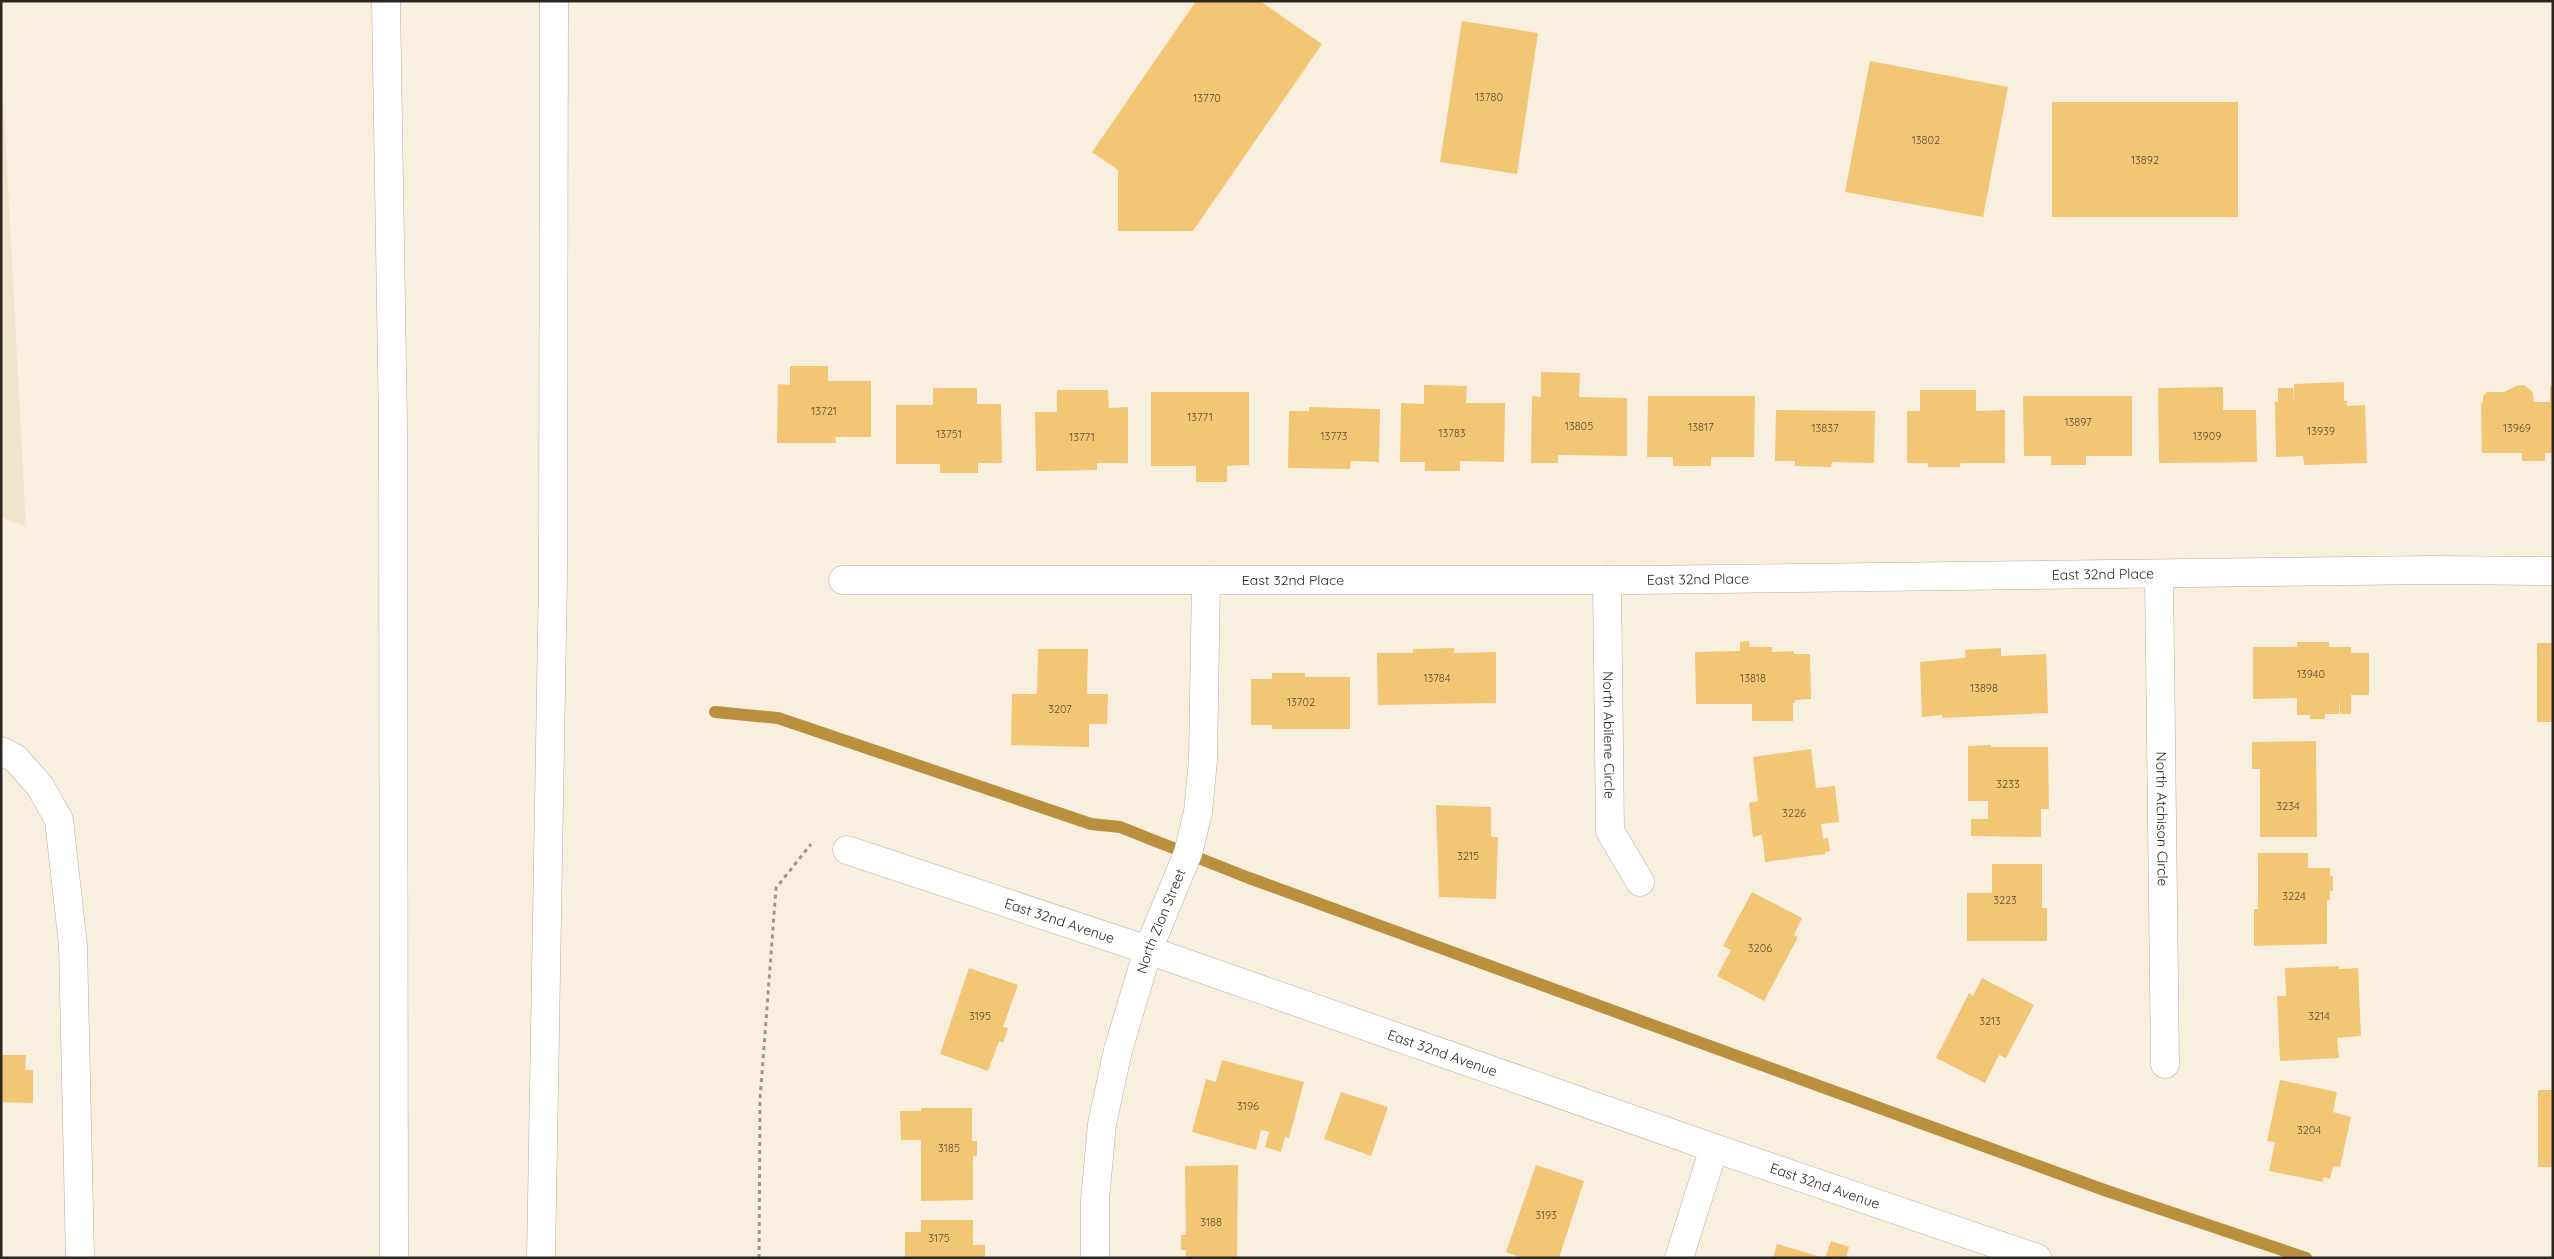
<svg xmlns="http://www.w3.org/2000/svg" width="2554" height="1259" viewBox="0 0 2554 1259" font-family="Quicksand,sans-serif">
<style>
.built{fill:#f1e4cd}
.lines{fill:none;stroke-linecap:round;stroke-linejoin:round}
.stream{stroke:#ba903e;stroke-width:12}
.building{fill:#f3c675}
.minor-casing{stroke:#b7ae9e;stroke-width:29}
.highway-casing{stroke:#b7ae9e;stroke-width:29}
.path{stroke:#9d968b;stroke-width:3;stroke-dasharray:4 4;stroke-linecap:butt}
.minor{stroke:#fff;stroke-width:28}
.highway{stroke:#fff;stroke-width:28}
.labels{text-anchor:middle;stroke-width:4.5;stroke-linejoin:round;paint-order:stroke}
.number-label{font-size:11px;fill:#5c4f36}
.street-label{font-size:14px;fill:#2a2721;stroke:#fefefe}
</style>
<rect width="100%" height="100%" fill="#f9efdf"/>
<path class="built" d="M 1,54 L 26,527 L 1,517 Z"/>
<g class="lines">
<path class="stream" d="M 715,712 L 778,718 L 1091,824 L 1120,827 L 1249,878 L 2107,1191 L 2306,1258"/>
</g>
<path class="building" d="M 1196,1 L 1260,1 L 1322,44 L 1193,231 L 1118,231 L 1118,170 L 1092,152 Z
M 1462,21 L 1538,33 L 1517,174 L 1440,162 Z
M 1870,61 L 2008,87 L 1983,217 L 1845,192 Z
M 2052,102 L 2238,102 L 2238,217 L 2052,217 Z
M 790,366 L 828,366 L 828,381 L 871,381 L 871,437 L 835,437 L 836,443 L 777,443 L 778,384 L 790,385 Z
M 1541,372 L 1580,373 L 1579,397 L 1627,398 L 1627,456 L 1558,455 L 1558,463 L 1531,463 L 1532,396 L 1541,397 Z
M 2344,382 L 2344,401 L 2347,401 L 2347,406 L 2365,405 L 2367,463 L 2304,465 L 2303,456 L 2276,457 L 2275,402 L 2278,402 L 2278,388 L 2293,388 L 2294,402 L 2294,384 Z
M 1424,385 L 1467,386 L 1466,403 L 1505,403 L 1504,462 L 1460,461 L 1460,471 L 1425,471 L 1425,462 L 1400,462 L 1401,403 L 1424,404 Z
M 2524,385 L 2533,392 L 2534,402 L 2550,402 L 2550,386 L 2553,386 L 2553,453 L 2545,453 L 2545,461 L 2522,461 L 2522,453 L 2482,453 L 2481,403 L 2483,403 L 2483,396 L 2487,392 L 2504,392 L 2516,386 Z
M 2223,387 L 2223,410 L 2256,410 L 2257,462 L 2159,463 L 2158,388 Z
M 933,388 L 977,388 L 977,404 L 1001,404 L 1002,463 L 978,463 L 978,473 L 940,473 L 940,464 L 896,464 L 896,405 L 933,405 Z
M 1057,390 L 1108,390 L 1109,408 L 1128,407 L 1128,463 L 1097,463 L 1097,470 L 1036,471 L 1035,412 L 1057,412 Z
M 1920,390 L 1976,390 L 1976,411 L 2005,410 L 2005,463 L 1960,463 L 1960,467 L 1928,467 L 1928,463 L 1907,463 L 1907,411 L 1920,411 Z
M 1151,392 L 1249,392 L 1249,465 L 1227,466 L 1227,482 L 1196,482 L 1196,466 L 1151,466 Z
M 1648,396 L 1755,396 L 1754,457 L 1711,457 L 1711,466 L 1673,466 L 1673,457 L 1647,457 Z
M 2023,396 L 2132,396 L 2132,456 L 2086,456 L 2086,465 L 2051,465 L 2051,456 L 2024,456 Z
M 1309,407 L 1380,409 L 1379,462 L 1351,461 L 1350,469 L 1288,468 L 1289,411 L 1309,411 Z
M 1776,410 L 1875,411 L 1874,463 L 1832,462 L 1831,467 L 1795,466 L 1795,461 L 1775,461 Z
M 1749,641 L 1750,647 L 1772,647 L 1772,652 L 1794,651 L 1794,654 L 1810,654 L 1811,699 L 1795,700 L 1795,703 L 1793,703 L 1793,721 L 1752,721 L 1752,704 L 1696,704 L 1695,652 L 1740,651 L 1740,642 Z
M 2297,642 L 2329,642 L 2329,647 L 2351,647 L 2351,653 L 2369,653 L 2369,695 L 2351,695 L 2351,714 L 2340,714 L 2340,697 L 2339,714 L 2325,714 L 2325,719 L 2310,719 L 2310,715 L 2297,715 L 2297,698 L 2253,699 L 2253,647 L 2297,647 Z
M 2537,643 L 2553,643 L 2553,722 L 2537,722 Z
M 1454,648 L 1454,653 L 1496,652 L 1496,703 L 1378,705 L 1377,653 L 1413,653 L 1413,649 Z
M 2001,648 L 2001,656 L 2046,654 L 2048,713 L 1942,718 L 1942,715 L 1922,717 L 1920,662 L 1963,658 L 1966,657 L 1965,650 Z
M 1038,649 L 1088,649 L 1087,694 L 1108,694 L 1107,724 L 1089,724 L 1089,747 L 1011,745 L 1012,694 L 1037,694 Z
M 1272,673 L 1305,673 L 1305,677 L 1350,677 L 1350,729 L 1272,729 L 1272,725 L 1251,725 L 1251,679 L 1272,679 Z
M 2316,741 L 2317,837 L 2260,837 L 2260,769 L 2252,769 L 2252,742 Z
M 1991,745 L 1991,747 L 2048,747 L 2049,809 L 2041,809 L 2041,837 L 1971,836 L 1971,819 L 1988,819 L 1988,801 L 1968,801 L 1968,746 Z
M 1811,749 L 1816,788 L 1835,786 L 1839,822 L 1821,824 L 1823,839 L 1828,838 L 1830,851 L 1825,852 L 1825,854 L 1765,862 L 1762,835 L 1753,837 L 1749,803 L 1758,801 L 1753,757 Z
M 1436,805 L 1491,807 L 1491,837 L 1498,837 L 1496,899 L 1439,897 Z
M 2258,853 L 2308,853 L 2308,868 L 2330,868 L 2330,876 L 2333,876 L 2333,891 L 2330,891 L 2330,900 L 2327,900 L 2327,944 L 2254,946 L 2254,909 L 2258,909 Z
M 1992,864 L 2042,864 L 2042,908 L 2047,908 L 2047,941 L 1967,941 L 1967,893 L 1992,893 Z
M 1752,892 L 1802,918 L 1794,935 L 1798,937 L 1764,1001 L 1717,976 L 1731,950 L 1723,946 Z
M 2339,966 L 2339,969 L 2358,968 L 2361,1036 L 2337,1038 L 2339,1058 L 2280,1061 L 2277,996 L 2286,996 L 2285,968 Z
M 969,968 L 1018,985 L 1003,1027 L 1008,1028 L 1003,1043 L 999,1041 L 988,1071 L 940,1054 Z
M 1982,978 L 2034,1005 L 2006,1058 L 1999,1055 L 1985,1083 L 1936,1058 L 1969,993 L 1973,996 Z
M 1,1055 L 26,1055 L 25,1070 L 33,1070 L 33,1103 L 1,1102 Z
M 1222,1060 L 1304,1082 L 1289,1138 L 1285,1137 L 1281,1152 L 1265,1147 L 1269,1132 L 1261,1130 L 1256,1150 L 1192,1132 L 1206,1079 L 1216,1082 Z
M 2280,1080 L 2337,1092 L 2333,1112 L 2351,1117 L 2340,1167 L 2333,1166 L 2330,1179 L 2324,1177 L 2323,1182 L 2269,1171 L 2275,1142 L 2267,1141 Z
M 2538,1090 L 2553,1090 L 2553,1167 L 2538,1167 Z
M 1341,1092 L 1388,1107 L 1371,1156 L 1324,1139 Z
M 921,1108 L 972,1108 L 972,1141 L 977,1141 L 977,1156 L 973,1156 L 973,1200 L 921,1201 L 921,1140 L 901,1140 L 900,1111 L 921,1111 Z
M 1238,1165 L 1237,1258 L 1186,1258 L 1186,1250 L 1181,1250 L 1181,1235 L 1186,1235 L 1185,1166 Z
M 1536,1165 L 1584,1181 L 1559,1258 L 1522,1258 L 1506,1252 Z
M 921,1220 L 973,1220 L 973,1245 L 985,1245 L 985,1258 L 905,1258 L 905,1232 L 921,1232 Z
M 1831,1241 L 1849,1247 L 1846,1258 L 1825,1258 Z
M 1777,1244 L 1821,1257 L 1821,1258 L 1773,1258 Z"/>
<g class="lines">
<defs>
<g id="minor">
<path id="s1" d="M 2159,574 L 2165,1064"/>
<path id="s2" d="M 843,580 L 1634,580 L 2434,570 L 2553,571"/>
<path id="s3" d="M 1607,580 L 1610,831 L 1640,882"/>
<path d="M 1,751 L 15,758 L 40,786 L 59,820 L 73,945 L 80,1258"/>
<path id="s4" d="M 847,850 L 1148,950 L 1714,1148 L 2037,1258"/>
<path id="s5" d="M 1095,1258 L 1095,1200 L 1102,1124 L 1118,1050 L 1148,950 L 1188,853 L 1198,812 L 1203,760 L 1206,580"/>
<path d="M 1679,1258 L 1714,1148"/>
</g>
<path id="highway" d="M 386,1 L 393,426 L 394,1258
M 541,1258 L 553,576 L 554,1"/>
</defs>
<use href="#minor" class="minor-casing"/>
<use href="#highway" class="highway-casing"/>
<path class="path" d="M 759,1258 L 760,1100 L 776,888 L 811,844"/>
<use href="#minor" class="minor"/>
<use href="#highway" class="highway"/>
</g>
<g class="labels">
<g class="number-label">
<text x="1489" y="101">13780</text>
<text x="1207" y="102">13770</text>
<text x="1926" y="144">13802</text>
<text x="2145" y="164">13892</text>
<text x="824" y="415">13721</text>
<text x="1200" y="421">13771</text>
<text x="2078" y="426">13897</text>
<text x="1579" y="430">13805</text>
<text x="1701" y="431">13817</text>
<text x="1825" y="432">13837</text>
<text x="2517" y="432">13969</text>
<text x="2321" y="435">13939</text>
<text x="1452" y="437">13783</text>
<text x="949" y="438">13751</text>
<text x="1334" y="440">13773</text>
<text x="2207" y="440">13909</text>
<text x="1082" y="441">13771</text>
<text x="2311" y="678">13940</text>
<text x="1437" y="682">13784</text>
<text x="1753" y="682">13818</text>
<text x="1984" y="692">13898</text>
<text x="1301" y="706">13702</text>
<text x="1060" y="713">3207</text>
<text x="2008" y="788">3233</text>
<text x="2288" y="810">3234</text>
<text x="1794" y="817">3226</text>
<text x="1468" y="860">3215</text>
<text x="2294" y="900">3224</text>
<text x="2005" y="904">3223</text>
<text x="1760" y="952">3206</text>
<text x="980" y="1020">3195</text>
<text x="2319" y="1020">3214</text>
<text x="1990" y="1025">3213</text>
<text x="1248" y="1110">3196</text>
<text x="2309" y="1134">3204</text>
<text x="949" y="1152">3185</text>
<text x="1546" y="1219">3193</text>
<text x="1211" y="1226">3188</text>
<text x="939" y="1242">3175</text>
</g>
<g class="street-label">
<text dy="5" stroke="none"><textPath href="#s2" startOffset="1260">East 32nd Place</textPath></text>
<text dy="5" stroke="none"><textPath href="#s2" startOffset="855">East 32nd Place</textPath></text>
<text dy="5" stroke="none"><textPath href="#s2" startOffset="450">East 32nd Place</textPath></text>
<text dy="5" stroke="none"><textPath href="#s3" startOffset="155">North Abilene Circle</textPath></text>
<text dy="5" stroke="none"><textPath href="#s1" startOffset="245">North Atchison Circle</textPath></text>
<text dy="5" stroke="none"><textPath href="#s4" startOffset="224">East 32nd Avenue</textPath></text>
<text dy="5" stroke="none"><textPath href="#s5" startOffset="346">North Zion Street</textPath></text>
<text dy="5" stroke="none"><textPath href="#s4" startOffset="629">East 32nd Avenue</textPath></text>
<text dy="5" stroke="none"><textPath href="#s4" startOffset="1034">East 32nd Avenue</textPath></text>
</g>
</g>
<rect width="2554" height="1259" fill="none" stroke="#2a2721" stroke-width="5"/>
</svg>
